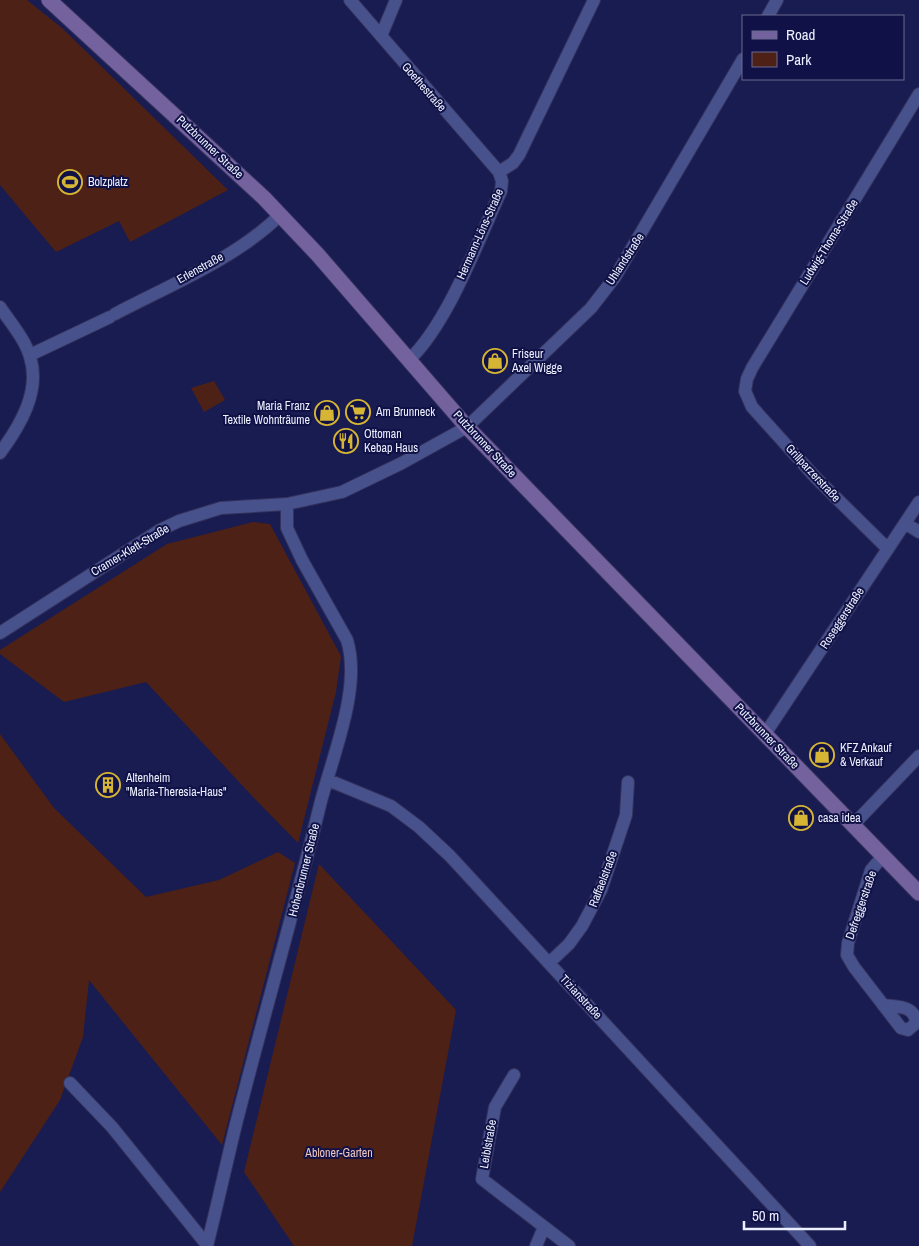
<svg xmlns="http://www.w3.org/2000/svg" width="919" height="1246" viewBox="0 0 919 1246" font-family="'Archivo Narrow',sans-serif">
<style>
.green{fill:#4e2116}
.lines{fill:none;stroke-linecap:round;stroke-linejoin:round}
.street-casing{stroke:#35325d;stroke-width:14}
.secondary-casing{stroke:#35325d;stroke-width:17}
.street{stroke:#47528c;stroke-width:12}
.secondary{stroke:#74629f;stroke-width:15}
.labels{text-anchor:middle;stroke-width:4;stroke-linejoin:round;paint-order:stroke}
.street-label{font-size:12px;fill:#edf1ff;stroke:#101146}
.poi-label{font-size:12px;fill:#edf1ff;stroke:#101146;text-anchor:start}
.park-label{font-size:12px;fill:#f2c7bc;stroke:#101146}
</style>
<rect width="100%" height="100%" fill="#181c51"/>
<path class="green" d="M 0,0 L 27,0 L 62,28 L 228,190 L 130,242 L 119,221 L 56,252 L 0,185 Z
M 214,381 L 225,400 L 204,412 L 191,388 Z
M 253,522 L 270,524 L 341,656 L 336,692 L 298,843 L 253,797 L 146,682 L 64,702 L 0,654 L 0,650 L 167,544 Z
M 0,734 L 54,808 L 146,897 L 219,880 L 278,852 L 295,863 L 222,1145 L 89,980 L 83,1037 L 60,1100 L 0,1192 Z
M 319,864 L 456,1010 L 412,1246 L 294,1246 L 244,1172 Z"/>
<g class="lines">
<defs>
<path id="street" d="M 350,0 L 499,172 L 502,181 L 501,191 C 478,241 448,323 409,360
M 768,16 L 777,0
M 381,36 L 396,0
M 499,172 L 513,163 L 519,155 L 594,0
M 0,307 C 10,322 25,339 30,357 C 41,391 20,426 0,453
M 115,314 C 168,286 237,258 280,215
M 30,355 L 110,317
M 905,523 L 919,532
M 888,549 L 816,478 L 752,407 L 745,391 L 747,379 L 752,368 L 919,94
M 0,633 L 160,530 L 179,521 L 221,508 L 287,504 L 342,492 L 402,463 L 467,427 L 591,308 L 615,277 L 743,59
M 765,734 L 919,502
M 328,780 L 391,806 L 419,827 L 450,856 L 810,1246
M 853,825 L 919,756
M 883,856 L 871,870 L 848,943 L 847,955 L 854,967 L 901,1028 L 908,1030 L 916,1023 C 915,1005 897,1007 883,1005
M 550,962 L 569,944 L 582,926 L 601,890 L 626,815 L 628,782
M 514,1075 L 495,1107 L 482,1179 L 569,1246
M 70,1083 L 112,1127 L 207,1245
M 207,1246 C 217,1206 226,1165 236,1124 C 263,1018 294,912 320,805 C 332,757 362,688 347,640 L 302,560 L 287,528 L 287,504
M 536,1246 L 544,1227"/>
<path id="secondary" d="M 49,0 L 264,198 L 318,255 L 467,427 L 919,893"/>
</defs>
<use href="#street" class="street-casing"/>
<use href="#secondary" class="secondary-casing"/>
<use href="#street" class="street"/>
<use href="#secondary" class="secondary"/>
</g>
<defs>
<symbol id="stadium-ring" viewBox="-11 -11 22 22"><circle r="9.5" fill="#101146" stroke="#d6b534" stroke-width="1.5"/><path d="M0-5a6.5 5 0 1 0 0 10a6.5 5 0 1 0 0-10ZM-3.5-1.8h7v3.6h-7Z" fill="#d6b534"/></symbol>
<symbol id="shop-ring" viewBox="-11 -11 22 22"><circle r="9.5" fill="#101146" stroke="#d6b534" stroke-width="1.5"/><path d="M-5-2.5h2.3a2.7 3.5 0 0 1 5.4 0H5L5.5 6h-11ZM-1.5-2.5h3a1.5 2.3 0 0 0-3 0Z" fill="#d6b534"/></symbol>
<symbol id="supermarket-ring" viewBox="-11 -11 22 22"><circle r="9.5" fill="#101146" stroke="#d6b534" stroke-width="1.5"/><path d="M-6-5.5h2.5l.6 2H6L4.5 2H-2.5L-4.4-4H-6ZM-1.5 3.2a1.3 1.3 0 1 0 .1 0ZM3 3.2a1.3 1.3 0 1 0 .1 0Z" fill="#d6b534"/></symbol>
<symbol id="restaurant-ring" viewBox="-11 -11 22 22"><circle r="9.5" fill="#101146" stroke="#d6b534" stroke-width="1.5"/><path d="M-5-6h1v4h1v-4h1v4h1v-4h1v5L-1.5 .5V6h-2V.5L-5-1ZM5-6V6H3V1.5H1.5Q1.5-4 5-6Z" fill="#d6b534"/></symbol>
<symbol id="building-ring" viewBox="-11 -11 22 22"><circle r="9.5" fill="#101146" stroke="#d6b534" stroke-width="1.5"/><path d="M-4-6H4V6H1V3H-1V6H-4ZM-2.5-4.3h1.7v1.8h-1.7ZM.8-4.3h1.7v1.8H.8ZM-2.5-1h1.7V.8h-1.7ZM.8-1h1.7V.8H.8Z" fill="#d6b534"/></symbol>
</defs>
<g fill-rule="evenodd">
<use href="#stadium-ring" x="56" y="168" width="28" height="28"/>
<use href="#shop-ring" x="481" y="347" width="28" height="28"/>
<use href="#supermarket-ring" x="344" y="398" width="28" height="28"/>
<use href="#shop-ring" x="313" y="399" width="28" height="28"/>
<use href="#restaurant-ring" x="332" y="427" width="28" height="28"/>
<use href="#shop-ring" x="808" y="741" width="28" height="28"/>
<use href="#building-ring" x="94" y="771" width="28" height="28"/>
<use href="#shop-ring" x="787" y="804" width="28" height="28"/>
</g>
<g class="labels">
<g class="street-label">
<text transform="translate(424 87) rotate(49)" y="4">Goethestraße</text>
<text transform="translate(210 147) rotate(43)" y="4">Putzbrunner Straße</text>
<text transform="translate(480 234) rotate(-66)" y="4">Hermann-Löns-Straße</text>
<text transform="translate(829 242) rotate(-58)" y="4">Ludwig-Thoma-Straße</text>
<text transform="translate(625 259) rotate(-57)" y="4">Uhlandstraße</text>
<text transform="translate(200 268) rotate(-29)" y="4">Erlenstraße</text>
<text transform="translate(485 444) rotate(47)" y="4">Putzbrunner Straße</text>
<text transform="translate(813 473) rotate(47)" y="4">Grillparzerstraße</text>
<text transform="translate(130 550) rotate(-31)" y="4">Cramer-Klett-Straße</text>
<text transform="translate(842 618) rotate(-57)" y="4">Roseggerstraße</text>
<text transform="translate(767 736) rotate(46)" y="4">Putzbrunner Straße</text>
<text transform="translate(304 870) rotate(-76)" y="4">Hohenbrunner Straße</text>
<text transform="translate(603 879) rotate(-69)" y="4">Raffaelstraße</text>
<text transform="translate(861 905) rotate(-71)" y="4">Defreggerstraße</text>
<text transform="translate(581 997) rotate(47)" y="4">Tizianstraße</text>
<text transform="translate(488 1144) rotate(-80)" y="4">Leiblstraße</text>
</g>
<g class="poi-label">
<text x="88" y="186">Bolzplatz</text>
<text x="512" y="358">Friseur<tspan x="512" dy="14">Axel Wigge</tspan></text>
<text x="310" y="410" text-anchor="end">Maria Franz<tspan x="310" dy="14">Textile Wohnträume</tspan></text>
<text x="376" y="416">Am Brunneck</text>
<text x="364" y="438">Ottoman<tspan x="364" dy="14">Kebap Haus</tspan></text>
<text x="840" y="752">KFZ Ankauf<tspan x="840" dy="14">&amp; Verkauf</tspan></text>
<text x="126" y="782">Altenheim<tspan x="126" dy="14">"Maria-Theresia-Haus"</tspan></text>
<text x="818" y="822">casa idea</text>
</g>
<g class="park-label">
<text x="339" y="1157">Abloner-Garten</text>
</g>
</g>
<rect x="742" y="15" width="162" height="65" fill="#101146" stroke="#686b90"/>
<rect x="752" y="31" width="25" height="8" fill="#74629f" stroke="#686b90"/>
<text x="786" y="40" font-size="15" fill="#edf1ff">Road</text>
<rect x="752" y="52" width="25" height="15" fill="#4e2116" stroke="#686b90"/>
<text x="786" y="65" font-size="15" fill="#edf1ff">Park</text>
<path d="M744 1221v8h101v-8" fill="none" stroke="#edf1ff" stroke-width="2.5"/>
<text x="752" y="1221" font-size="15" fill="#edf1ff" stroke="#101146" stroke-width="4" paint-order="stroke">50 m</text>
</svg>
